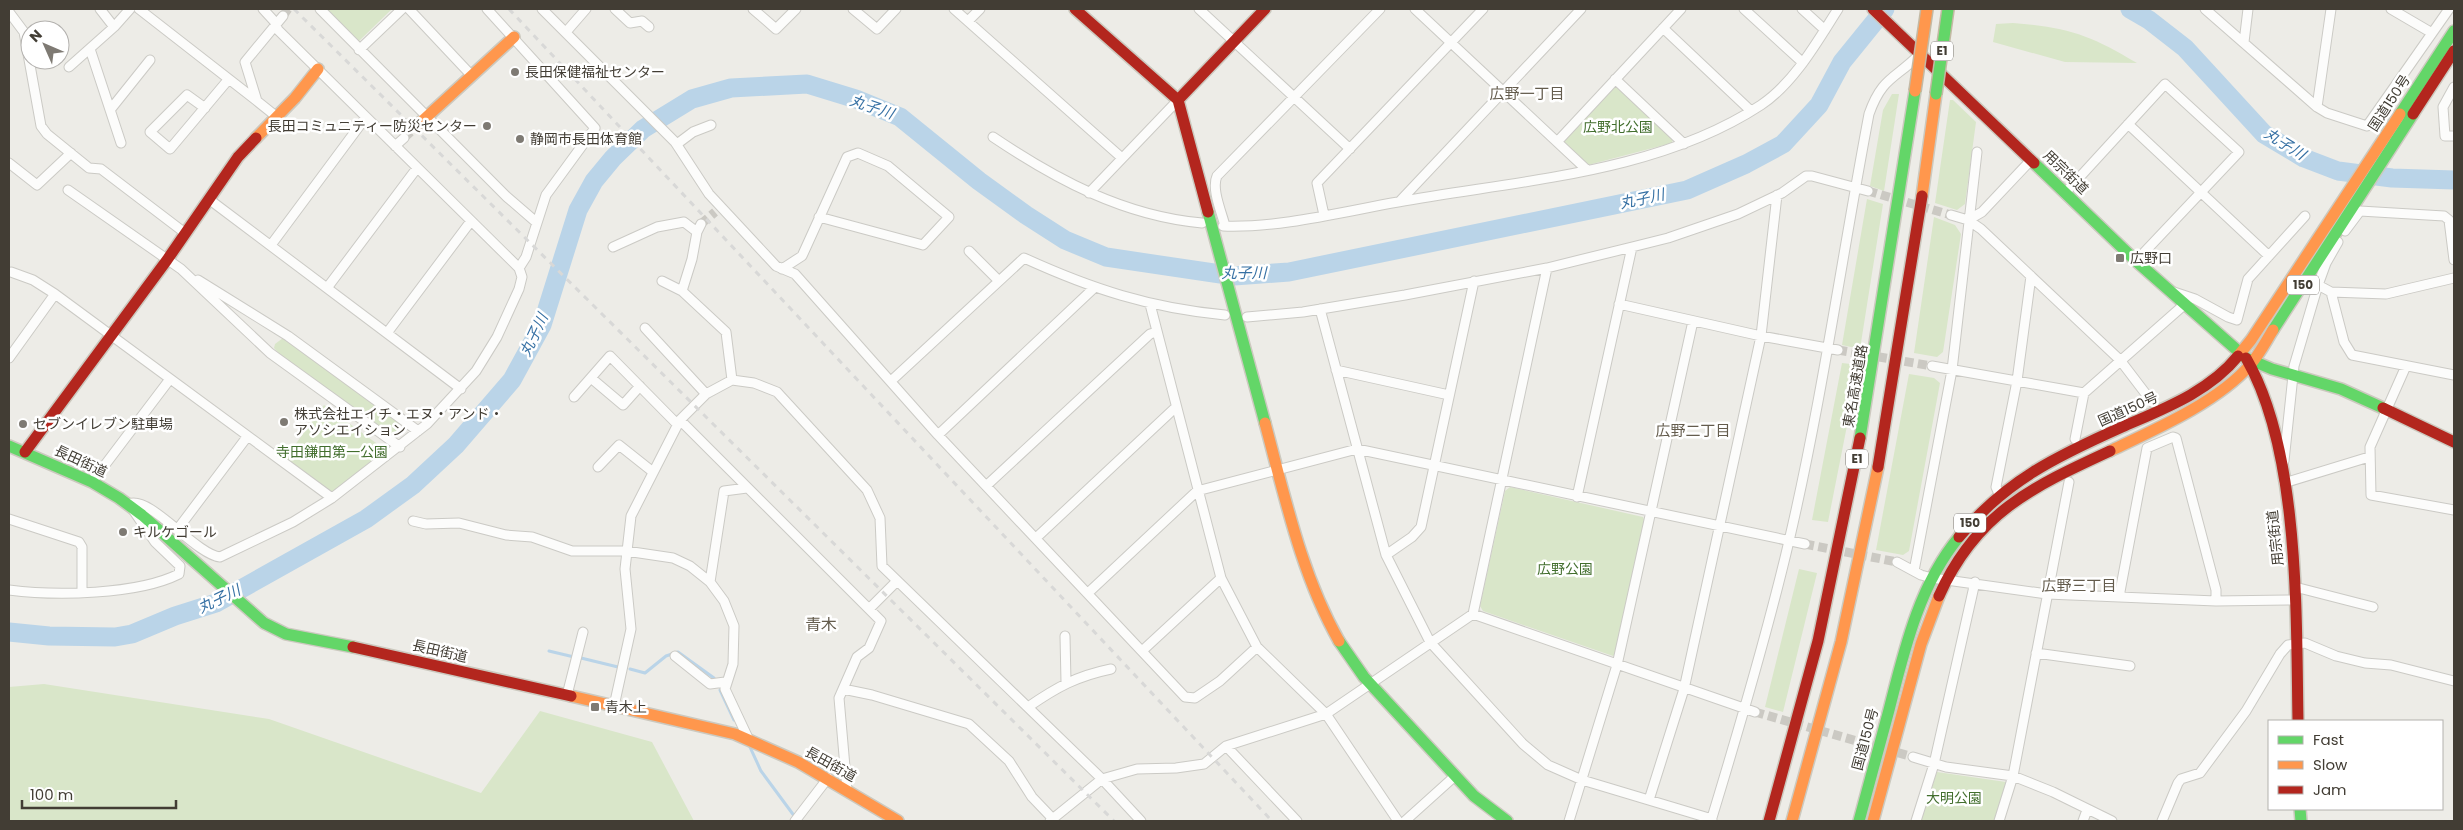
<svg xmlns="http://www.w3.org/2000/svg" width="2463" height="830" viewBox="0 0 2463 830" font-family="Poppins,'Noto Sans JP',sans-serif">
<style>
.green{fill:#d9e6c9}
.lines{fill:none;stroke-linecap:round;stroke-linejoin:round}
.stream{stroke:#bad4e8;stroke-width:3}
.river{stroke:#bad4e8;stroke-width:19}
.street-tunnel{stroke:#cbc9c3;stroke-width:9;stroke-dasharray:9 4.5;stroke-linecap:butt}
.street-casing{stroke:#cbcac5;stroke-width:11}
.fast-casing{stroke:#ccc9bf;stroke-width:14}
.slow-casing{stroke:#ccc9bf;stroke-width:14}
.jam-casing{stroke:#ccc9bf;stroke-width:14}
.street{stroke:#fcfcfb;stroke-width:9}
.fast{stroke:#63d668;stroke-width:11}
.slow{stroke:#ff974d;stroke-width:11}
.jam{stroke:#b3261e;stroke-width:11}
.rail{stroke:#d8d8d7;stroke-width:3;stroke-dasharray:6 6;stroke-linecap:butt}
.fast-bridge-casing{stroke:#c3b9a4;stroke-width:14;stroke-linecap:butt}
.slow-bridge-casing{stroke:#c3b9a4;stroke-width:14;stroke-linecap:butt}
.fast-bridge{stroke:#63d668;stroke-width:11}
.slow-bridge{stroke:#ff974d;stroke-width:11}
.poi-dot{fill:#7e7a73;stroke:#fff;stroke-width:2}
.labels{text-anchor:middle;stroke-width:5;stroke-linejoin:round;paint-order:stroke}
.shield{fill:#fff;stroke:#7b7771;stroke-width:1}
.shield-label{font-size:12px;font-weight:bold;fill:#423d34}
.poi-label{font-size:14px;fill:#423d34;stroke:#fff;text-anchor:start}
.street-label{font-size:14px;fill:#423d34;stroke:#fff}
.park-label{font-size:14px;fill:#426e2d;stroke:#fff}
.neighbourhood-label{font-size:15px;fill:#645c4d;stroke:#fff}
.water-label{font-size:15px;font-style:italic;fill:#3771a4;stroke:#fff}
.quarter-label{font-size:16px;fill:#645c4d;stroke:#fff}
</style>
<rect width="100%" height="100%" fill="#edece7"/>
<path class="green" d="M 327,9 L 392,9 L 359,41 Z
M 2013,23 C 2068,27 2090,35 2137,63 L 2065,62 L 1993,42 L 1996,24 Z
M 1614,88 L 1618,88 L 1673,138 L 1672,143 L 1588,165 L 1564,145 L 1565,139 Z
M 1892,94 L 1899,94 L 1884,191 L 1870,186 L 1883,110 Z
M 1950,100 L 1953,100 L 1976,122 L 1965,204 L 1957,210 L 1935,203 Z
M 1867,199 L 1883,204 L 1860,349 L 1842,345 Z
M 1934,217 L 1955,225 L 1961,234 L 1943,352 L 1937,357 L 1914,353 Z
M 283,338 L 396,419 L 400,427 L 398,432 L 389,434 L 282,357 L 274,348 L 275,344 Z
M 1842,363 L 1859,365 L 1828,522 L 1812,520 Z
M 1909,374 L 1934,378 L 1940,383 L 1909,551 L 1903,555 L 1876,550 Z
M 324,405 L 387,451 L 330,494 L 284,460 Z
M 1510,487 L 1643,517 L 1645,522 L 1615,654 L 1613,656 L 1483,611 L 1480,606 L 1505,491 Z
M 1799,569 L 1817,573 L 1783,712 L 1765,707 Z
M 44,684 L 269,719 L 481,793 L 540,711 L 652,742 L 694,821 L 9,821 L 9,687 Z
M 1937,772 L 2006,782 L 1994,821 L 1921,821 Z"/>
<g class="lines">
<path class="stream" d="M 549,651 L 574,657
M 581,658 L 618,667
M 630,669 L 645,673 L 666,656 L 678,652 L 714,678
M 720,690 L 734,720
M 750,747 L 761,771 L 795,817"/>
<path class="river" d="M 2130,9 L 2149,20 L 2185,48 L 2264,134 L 2304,158 L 2338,171 L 2392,178 L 2454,180
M 9,632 L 49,636 L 115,637 L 132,634 L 175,616 L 216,603 L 366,519 L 413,485 L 456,445 L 512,380 L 542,325 L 578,210 L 594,181 L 613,158 L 643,129 L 692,99 L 731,88 L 807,84 L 856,99 L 900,117 L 979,181 L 1026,215 L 1065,240 L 1106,257 L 1234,276 L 1289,272 L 1687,190 L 1746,164 L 1783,144 L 1819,105 L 1842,62 L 1885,9"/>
<path class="street-tunnel" d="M 283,16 L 288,9
M 404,138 L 420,123
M 1868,191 L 1951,215
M 701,224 L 715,212
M 1838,350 L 1932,366
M 1805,544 L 1897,562
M 1755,712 L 1913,757"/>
<defs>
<path id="street" d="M 100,9 L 114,27
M 139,9 L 257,101
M 320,9 L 507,197 L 536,222
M 409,9 L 472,76
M 487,9 L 595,128 L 546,195 L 526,257 L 519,268
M 542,9 L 675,142 L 709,194 L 776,266 L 795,274 L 938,435 L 1185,697 L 1195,698 L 1220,681 L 1257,647 L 1326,714 L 1226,746 L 1204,764 L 1176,768 L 1137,769 L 1102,779 L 1050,821
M 615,9 L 630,23 L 642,21 L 649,27
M 753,9 L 776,29 L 796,9
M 853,9 L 877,29 L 896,9
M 954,9 L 1122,158
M 1199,9 L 1350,149
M 1415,9 L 1587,170
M 1744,9 L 1802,62
M 1802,9 L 1825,30
M 2205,9 L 2317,107 L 2327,113 L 2367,126 L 2449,9
M 2391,9 L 2432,33
M 9,12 L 24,32 L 41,126 L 47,134 L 89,168 L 101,169 L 185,233
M 968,21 L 980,9
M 1663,28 L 1751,111
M 566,32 L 586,9
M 2244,42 L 2248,9
M 90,49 L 121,143
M 359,50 L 402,9
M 69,67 L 114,27 L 130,9
M 1615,79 L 1684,144
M 2454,87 L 2443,107 L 2445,136 L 2454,136
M 2317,107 L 2331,9
M 205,108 L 187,95 L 150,132 L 170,149 L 228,80
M 110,110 L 150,60
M 277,117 L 257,101 L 245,62 L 283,16
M 2128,124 L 2269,256
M 993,137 C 1057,180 1124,216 1202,223
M 1557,142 L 1681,9
M 677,144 L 693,132 L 711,125
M 395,146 L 404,138
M 2031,160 L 1982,212 L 1968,220 L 1981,229 L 2120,360 L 2152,402
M 9,163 L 37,185 L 71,153
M 68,190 L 181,269 L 270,353 L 400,447
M 2066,192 L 2165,84 L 2239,152 L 2136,261
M 1089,193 L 1178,100
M 210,200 L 461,389
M 1400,201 L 1581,9
M 1324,215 L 1317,183 L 1483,9
M 1951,215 L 1968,220
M 1223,226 C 1281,228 1341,212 1398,202 C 1518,180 1656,174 1761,105 C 1794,83 1817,42 1838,9
M 1225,226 C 1222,213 1211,189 1217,176 L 1380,9
M 2345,231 L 2360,211 L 2444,216 L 2449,220 L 2454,260
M 271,245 L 366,117
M 613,247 L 657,227 L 684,222 L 697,232 L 701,224
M 969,251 L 998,280
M 782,269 L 802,256 L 847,157 L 858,153 L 888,166 L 949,217 L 923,245 L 819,217
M 11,272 L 33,280 L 55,294
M 2454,278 L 2386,294 L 2331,292 L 2344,342 L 2352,355 L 2454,375
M 198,280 L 288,336 L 418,431
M 662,281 L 682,291 L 726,332 L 732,380
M 2318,285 L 2326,263 L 2338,242
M 327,288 L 417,168
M 682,291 L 692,259 L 697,232
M 2174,292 L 2195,299 L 2228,317 L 2237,320 L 2248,279 L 2305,216
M 1150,304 L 1221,578 L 1257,647
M 1619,304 L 1761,336 L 1838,350
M 1320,309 L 1386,555 L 1430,642 L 1523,744 L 1548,765 L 1582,780 L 1712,819
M 1247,317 L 1303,312 L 1405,295 L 1547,268 L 1632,247 L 1668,238 L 1738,214 L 1782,193 L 1806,176 L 1812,176 L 1868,191
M 645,328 L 706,394
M 387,333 L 471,221
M 9,358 L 55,294 L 332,498
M 1932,366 L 2084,393 L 2185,304
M 2406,366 L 2370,447 L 2371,495 L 2454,510
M 1336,370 L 1449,395
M 591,378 L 623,405 L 640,386
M 891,381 L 1024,258 C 1092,289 1150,308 1225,315
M 574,397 L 610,356 L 678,425
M 680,420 L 881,621 L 869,648 L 857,657 L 839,698 L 847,790
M 938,435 L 1094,288
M 2075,439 L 2084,393
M 2284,461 L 2294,366 L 2318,285 L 2331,292
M 598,467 L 619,445 L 653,472
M 92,482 L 170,379
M 2284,483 L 2369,457
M 986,486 L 1150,334 L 1157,332
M 1999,494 L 1996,487 L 2017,381 L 2031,276
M 1577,497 L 1632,247
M 9,519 L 79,542 L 82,547 L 82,592
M 413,521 L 426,524 L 459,523 L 506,535 L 532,537 L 572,551 L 626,551 L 673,558 L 690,566 L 710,582 L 724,601 L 734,626 L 733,664 L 725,689 L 748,738
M 177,530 L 247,437
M 1036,538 L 1176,407
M 1386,555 L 1412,537 L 1421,527 L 1474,281
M 1897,562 L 1921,575 L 1932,578 L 2047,594 L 2216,601 L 2295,600
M 1914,571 L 1952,370 L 1977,152
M 710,582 L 724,491 L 747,488
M 2295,587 L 2373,607
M 9,590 C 55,596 137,595 179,574 L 180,566 L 155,542 L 129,504 C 150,495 195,554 220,557 L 293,522 L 332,498 L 427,424 L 476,371 L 497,337 L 519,289 L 522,277 L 519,268 L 278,30 L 274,21 L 263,9
M 1088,593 L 1197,491 L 1357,449 L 1805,544
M 2119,597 L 2147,448 L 2173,437 L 2176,438 L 2216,590 L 2216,601
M 869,609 L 897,581
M 1473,614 L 1755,712
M 1065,636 L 1066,682
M 1142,651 L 1221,578
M 2036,653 L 2130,666
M 675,656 L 710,684 L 725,682
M 843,689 L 872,695 L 969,724 L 1009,761 L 1032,797 L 1053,819
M 567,695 L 583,632
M 614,706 L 631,629 L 625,569 L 631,516 L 680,420 L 706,394 L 732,380 L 754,383 L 777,392 L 867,490 L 880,518 L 882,566 L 1102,779 L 1141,821
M 1028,707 C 1057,687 1077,676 1111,669
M 1226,746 L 1297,821
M 1913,757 L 1946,767 L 2013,776 L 2053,792 L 2112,821
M 1649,800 L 1684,689 L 1761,336 L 1777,195
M 795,821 L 828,778
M 1398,821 L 1326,714 L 1473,614 L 1547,268
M 1405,821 L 1455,776
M 1569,821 L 1617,665 L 1693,321
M 1711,821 C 1739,729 1767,635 1789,541 C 1822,400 1842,256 1869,114 C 1882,77 1895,79 1919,55
M 1916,821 L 1934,764 L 1975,582
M 1999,821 L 2013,776 L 2069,482
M 2083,821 L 2087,810
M 2162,821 L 2178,783 L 2181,779 L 2200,773 L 2246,711 L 2280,654 L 2288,645 L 2305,643 L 2336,656 L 2365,663 L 2391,665 L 2454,681"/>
<path id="fast" d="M 2400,114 L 2454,31
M 2034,163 L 2136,261 L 2246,358 L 2272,369 L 2341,389 L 2383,408
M 1208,212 L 1265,423
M 2273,330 L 2413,114
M 1860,438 L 1915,91
M 9,446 L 92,482 L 119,498 L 142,515 L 264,623 L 286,634 L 353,647
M 1339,641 L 1364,677 L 1474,796 L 1507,821
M 2300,809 L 2301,821
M 1859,821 C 1869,784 1879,747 1889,710 C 1904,651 1919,585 1959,537"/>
<path id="slow" d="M 420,123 L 514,37
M 256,138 L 295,98 L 318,69
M 1922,196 L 1936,94
M 2238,356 L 2251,340 L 2400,114
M 1265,423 C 1285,497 1301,574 1339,641
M 2110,451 C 2154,430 2218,402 2250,365 C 2259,355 2266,341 2273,330
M 571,696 L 735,734 L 798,762 L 898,821
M 1792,821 L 1841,642 L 1878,467
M 1873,821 L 1921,644 L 1939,596"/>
<path id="jam" d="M 1075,9 L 1178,100 L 1208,212
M 1873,9 L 2034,163
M 1178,100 L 1265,9
M 2413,114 L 2454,51
M 2246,358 C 2300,451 2296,615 2298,721
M 2383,408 L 2454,442
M 25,452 L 167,260 L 238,157 L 256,138
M 1878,467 L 1922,196
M 1959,537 C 2005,481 2057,456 2122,427 C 2163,409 2209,392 2238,356
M 1939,596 C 1976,513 2032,487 2110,451
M 353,647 L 571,696
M 1769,821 L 1818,641 L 1860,438"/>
</defs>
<use href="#street" class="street-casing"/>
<use href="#fast" class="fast-casing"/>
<use href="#slow" class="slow-casing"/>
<use href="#jam" class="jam-casing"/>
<use href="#street" class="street"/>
<use href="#fast" class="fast"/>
<use href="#slow" class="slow"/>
<use href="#jam" class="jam"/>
<path class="rail" d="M 294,9 L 1114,821
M 509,9 L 1272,821"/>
<defs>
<path id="fast-bridge" d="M 1936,94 L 1948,9"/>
<path id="slow-bridge" d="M 1915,91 L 1927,9"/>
</defs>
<use href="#fast-bridge" class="fast-bridge-casing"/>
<use href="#slow-bridge" class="slow-bridge-casing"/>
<use href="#fast-bridge" class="fast-bridge"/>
<use href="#slow-bridge" class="slow-bridge"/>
</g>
<g class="poi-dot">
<circle cx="515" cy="72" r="5"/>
<circle cx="487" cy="126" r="5"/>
<circle cx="520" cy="139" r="5"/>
<rect x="2115" y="253" width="10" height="10" rx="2.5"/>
<circle cx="284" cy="422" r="5"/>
<circle cx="23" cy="424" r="5"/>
<circle cx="123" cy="532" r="5"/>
<rect x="590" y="702" width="10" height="10" rx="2.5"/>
</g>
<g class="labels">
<g class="shield">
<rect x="1931" y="41.5" width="22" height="19" rx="4"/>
<rect x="2287" y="275.5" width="32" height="19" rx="4"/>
<rect x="1846" y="449.5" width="22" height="19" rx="4"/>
<rect x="1954" y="513.5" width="32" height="19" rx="4"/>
</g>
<g class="shield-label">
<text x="1942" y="55">E1</text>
<text x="2303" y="289">150</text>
<text x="1857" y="463">E1</text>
<text x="1970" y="527">150</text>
</g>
<g class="poi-label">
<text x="525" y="77">長田保健福祉センター</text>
<text x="477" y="131" text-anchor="end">長田コミュニティー防災センター</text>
<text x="530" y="144">静岡市長田体育館</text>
<text x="2130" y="263">広野口</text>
<text x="294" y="419">株式会社エイチ・エヌ・アンド・<tspan x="294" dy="16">アソシエイション</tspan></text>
<text x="33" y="429">セブンイレブン駐車場</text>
<text x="133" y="537">キルケゴール</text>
<text x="605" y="712">青木上</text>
</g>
<g class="street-label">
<text transform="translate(2389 103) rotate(-57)" y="5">国道150号</text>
<text transform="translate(2066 172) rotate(44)" y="5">用宗街道</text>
<text transform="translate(1855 386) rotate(-80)" y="5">東名高速道路</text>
<text transform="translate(2128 409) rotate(-24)" y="5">国道150号</text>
<text transform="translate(81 461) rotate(25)" y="5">長田街道</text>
<text transform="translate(2275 538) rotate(-96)" y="5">用宗街道</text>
<text transform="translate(440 651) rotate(13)" y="5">長田街道</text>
<text transform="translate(1865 739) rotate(-75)" y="5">国道150号</text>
<text transform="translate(831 764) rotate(29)" y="5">長田街道</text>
</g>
<g class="park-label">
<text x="1618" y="132">広野北公園</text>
<text x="332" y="457">寺田鎌田第一公園</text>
<text x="1565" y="574">広野公園</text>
<text x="1954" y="803">大明公園</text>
</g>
<g class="neighbourhood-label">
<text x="1527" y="99">広野一丁目</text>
<text x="1693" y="436">広野二丁目</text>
<text x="2079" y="591">広野三丁目</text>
</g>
<g class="water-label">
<text transform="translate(872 107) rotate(19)" y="5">丸子川</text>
<text transform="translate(2285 144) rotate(32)" y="5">丸子川</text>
<text transform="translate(1642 199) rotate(-12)" y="5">丸子川</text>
<text x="1244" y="278">丸子川</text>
<text transform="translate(534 335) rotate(-65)" y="5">丸子川</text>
<text transform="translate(219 599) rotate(-26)" y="5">丸子川</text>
</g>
<g class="quarter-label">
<text x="821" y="630">青木</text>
</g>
</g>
<rect width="2463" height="830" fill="none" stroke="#423d34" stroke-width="20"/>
<rect x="2268" y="720" width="175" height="90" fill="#ffffff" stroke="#b3b1ae"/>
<rect x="2278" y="736" width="25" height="8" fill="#63d668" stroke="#b3b1ae"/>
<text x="2313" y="745" font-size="15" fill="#423d34">Fast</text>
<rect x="2278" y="761" width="25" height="8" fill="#ff974d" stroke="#b3b1ae"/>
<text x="2313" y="770" font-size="15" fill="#423d34">Slow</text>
<rect x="2278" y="786" width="25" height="8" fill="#b3261e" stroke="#b3b1ae"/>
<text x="2313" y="795" font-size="15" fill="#423d34">Jam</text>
<g transform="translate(45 45) rotate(315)"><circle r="24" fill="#ffffff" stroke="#b3b1ae"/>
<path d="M0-4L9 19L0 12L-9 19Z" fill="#7e7a73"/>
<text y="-8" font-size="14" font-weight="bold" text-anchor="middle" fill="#423d34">N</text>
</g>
<path d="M22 800v8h154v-8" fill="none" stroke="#423d34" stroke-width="2.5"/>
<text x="30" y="800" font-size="15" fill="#423d34" stroke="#ffffff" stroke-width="4" paint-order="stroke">100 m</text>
</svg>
